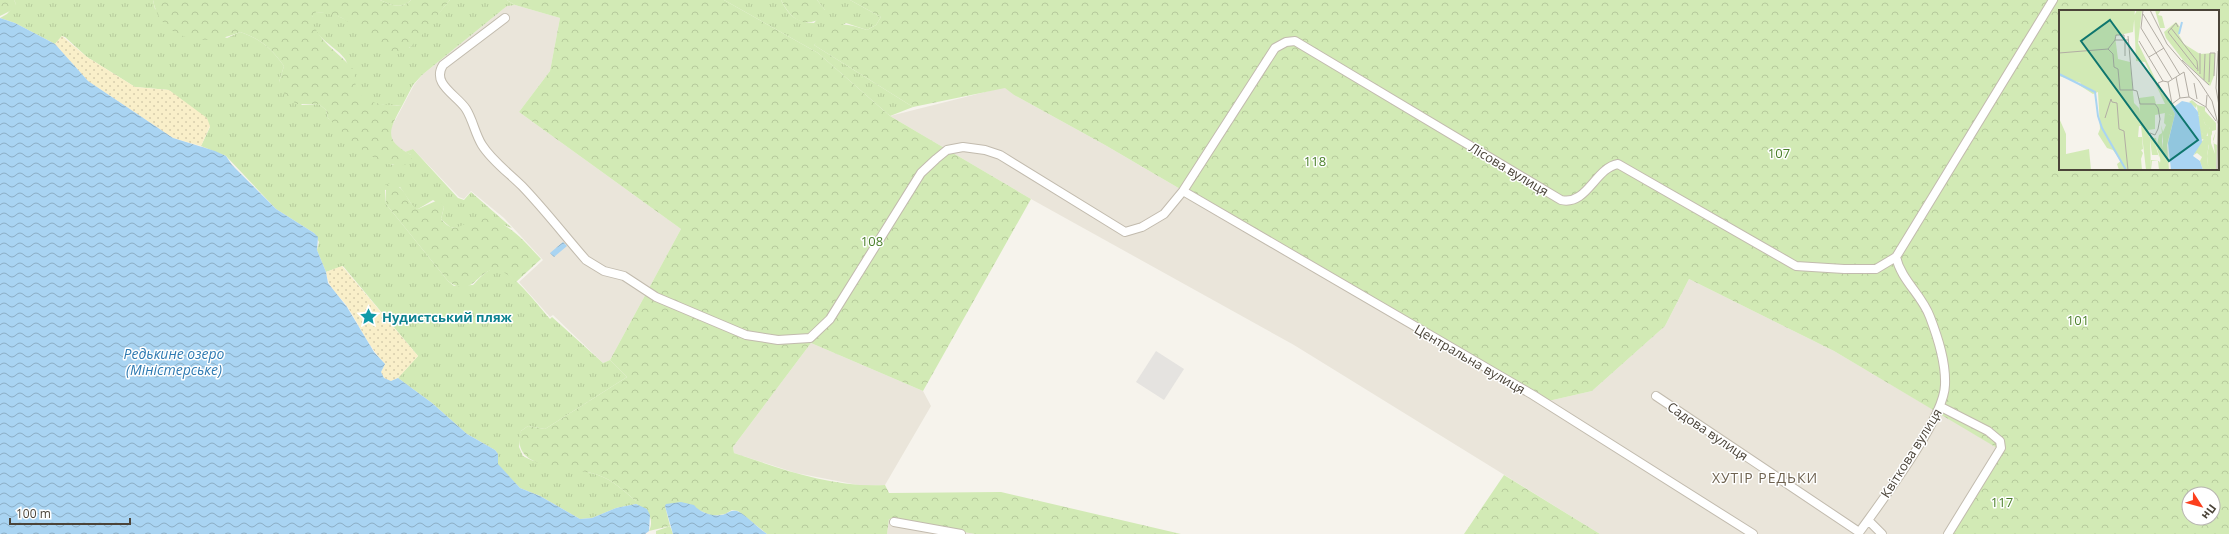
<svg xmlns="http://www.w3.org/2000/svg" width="2229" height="534" viewBox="0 0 2229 534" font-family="'Open Sans',sans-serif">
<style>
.residential{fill:#eae5da}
.grass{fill:url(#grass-tufts)}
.forest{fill:url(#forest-crowns);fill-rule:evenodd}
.sand{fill:url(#sand-dots)}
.parking{fill:#e5e3e0}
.water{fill:url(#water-waves)}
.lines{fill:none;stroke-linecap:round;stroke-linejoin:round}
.street-casing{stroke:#c2bbae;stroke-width:10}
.street{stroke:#fff;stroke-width:8}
.labels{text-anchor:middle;stroke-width:3;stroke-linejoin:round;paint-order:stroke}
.park-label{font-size:13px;fill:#4a7f2a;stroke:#fff}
.street-label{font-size:13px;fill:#4b4439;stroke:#fff}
.culture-label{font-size:13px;font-weight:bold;fill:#0d838f;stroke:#fff;text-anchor:start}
.water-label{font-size:14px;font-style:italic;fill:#2e7ab2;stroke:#fff}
.neighbourhood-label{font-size:14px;letter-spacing:1px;fill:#6e6250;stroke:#fff}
.inset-river{fill:none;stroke:#a9d4f2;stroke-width:2}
.inset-road{fill:none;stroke:#b2ada4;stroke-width:1}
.view{fill:#0f766e;fill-opacity:0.15;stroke:#0f766e;stroke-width:2}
.inset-edge{fill:none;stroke:#4b4439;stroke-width:2}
</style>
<defs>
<pattern id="grass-tufts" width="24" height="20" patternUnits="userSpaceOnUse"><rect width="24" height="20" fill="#d2eab5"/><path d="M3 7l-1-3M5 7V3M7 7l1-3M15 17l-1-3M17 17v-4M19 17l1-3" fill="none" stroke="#b6ca9c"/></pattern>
<pattern id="forest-crowns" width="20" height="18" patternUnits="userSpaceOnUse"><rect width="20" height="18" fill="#d2eab5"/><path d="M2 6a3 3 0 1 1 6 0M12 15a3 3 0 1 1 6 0" fill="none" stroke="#b6ca9c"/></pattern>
<pattern id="sand-dots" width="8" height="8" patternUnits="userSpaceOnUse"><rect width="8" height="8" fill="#f9efc9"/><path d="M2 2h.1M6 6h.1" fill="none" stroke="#d7cead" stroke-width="1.8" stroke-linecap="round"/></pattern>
<pattern id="water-waves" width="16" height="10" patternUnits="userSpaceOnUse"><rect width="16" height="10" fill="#a9d4f2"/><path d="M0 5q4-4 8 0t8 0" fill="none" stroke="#8caec5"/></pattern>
</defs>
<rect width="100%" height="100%" fill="#f6f3ec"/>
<path class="residential" d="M 515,5 L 560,18 L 550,71 L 519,112 L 681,229 L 610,360 L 603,363 L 553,315 L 550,317 L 519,282 L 543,260 L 504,218 L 471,191 L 464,199 L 459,197 L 413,149 L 406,152 L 396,146 L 391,136 L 391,128 L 414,85 L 422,75 L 507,6 Z
M 1005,87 L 1014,95 L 1105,145 L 1544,402 L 1592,391 L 1665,326 L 1689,279 L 1834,351 L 1998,448 L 1945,534 L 1600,534 L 1294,345 L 1031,199 L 890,116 Z
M 811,343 L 923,391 L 931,406 L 885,485 L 863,486 L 796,473 L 734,453 L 733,447 Z
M 889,519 L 975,534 L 887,534 Z"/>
<path class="grass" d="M 14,0 L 153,0 L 155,9 L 227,38 L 240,32 C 261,39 271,48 284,66 L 279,82 L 302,105 L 319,104 L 326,110 L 328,118 L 382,160 L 393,165 L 411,155 L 405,152 L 413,149 L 458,198 L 464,200 L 471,192 L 512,228 L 500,224 L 491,219 L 455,228 L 450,227 L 441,219 L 444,207 L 433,200 L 418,209 L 414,208 L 400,187 L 385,190 L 386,204 L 448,281 L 454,286 L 473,285 C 479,279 485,271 493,269 C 508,265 539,307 550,319 L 552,317 L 603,363 L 610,360 L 627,377 L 545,429 L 528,426 L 521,431 L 519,447 L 523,456 C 546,469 573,466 598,475 C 613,480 624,491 636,501 L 636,504 L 616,508 L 592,518 L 580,519 L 540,496 L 520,488 L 497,464 L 498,454 L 495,450 L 467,434 L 432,403 L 398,378 L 418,356 L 343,266 L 326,272 L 317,250 L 319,242 L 314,233 L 276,209 L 226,156 L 201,146 L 210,127 L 169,90 L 135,87 L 87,57 L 65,37 L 62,36 L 55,44 L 15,23 L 0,18 L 7,14 L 16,4 Z
M 380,0 L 411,0 C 401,10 391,5 380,0 Z
M 450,0 L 507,0 L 515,5 L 507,6 L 422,75 L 413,85 L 402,106 C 389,105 367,106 358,94 C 352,86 351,69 345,59 C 338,47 300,30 315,12 L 331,13 L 409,48 Z
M 724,0 L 781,0 C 789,16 796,22 814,23 L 825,10 L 817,0 L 850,0 L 881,17 L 876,25 L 867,30 L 846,23 L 814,45 L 913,107 L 890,116 L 818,53 Z
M 670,526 L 673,534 L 656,534 L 656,531 Z"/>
<path class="forest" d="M 0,0 L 14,0 L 16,4 L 14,9 L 0,16 Z
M 153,0 L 380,0 C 391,5 401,10 411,0 L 450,0 C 437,15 425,34 410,47 C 389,66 360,28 342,18 C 333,14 325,13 316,12 L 312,17 C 312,37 343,56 355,71 C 352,104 375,104 402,106 C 389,130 383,140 411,155 L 412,160 L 409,164 C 377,172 349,138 328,118 L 326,110 L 319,104 L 296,104 L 280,90 L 279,82 L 284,66 C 271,48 261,39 240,32 C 207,47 161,42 153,0 Z
M 507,0 L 724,0 L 818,53 L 890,116 L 1031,199 L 923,391 L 811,343 L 733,447 L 734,453 C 782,469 833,488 885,485 L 889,493 L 1001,492 L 1181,534 L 975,534 L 889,519 L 887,534 L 767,534 L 738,511 L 732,510 L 725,514 L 713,516 L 696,509 L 665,506 L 670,526 L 649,531 C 655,518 647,509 636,504 L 636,501 C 624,491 613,480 598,475 C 572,465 509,473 521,431 L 528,426 L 545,429 L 627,377 L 610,360 L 681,229 L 519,112 L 550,71 L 560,18 L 515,5 Z
M 781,0 L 817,0 L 825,10 L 826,16 C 804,29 792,21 781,0 Z
M 850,0 L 2229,0 L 2229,534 L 1945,534 L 1997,448 L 1834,351 L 1689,279 L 1665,326 L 1592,391 L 1544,402 L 1105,145 L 1014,95 L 1005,88 L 913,107 L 814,45 C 838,24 835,20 867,30 L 876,25 L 881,17 ZM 2060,11 L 2218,11 L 2218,169 L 2060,169 ZM 2189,494 L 2213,494 L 2213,518 L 2189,518 Z
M 390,183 C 408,187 406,204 418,209 L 438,200 L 444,207 L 441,219 C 444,222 447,226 451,227 C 460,231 476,213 492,219 C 514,228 525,242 541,259 L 516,282 C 479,245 480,306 448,281 L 386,204 L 386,185 Z
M 1504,475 L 1600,534 L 1464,534 Z"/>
<path class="sand" d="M 62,36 L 87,57 L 135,87 L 169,90 L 207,118 L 210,126 L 201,146 L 173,138 L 88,81 L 55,44 Z
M 342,266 L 418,356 L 398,378 L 391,381 L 384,378 L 381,372 L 385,364 C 368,346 360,326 347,306 C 338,294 328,288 326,272 Z"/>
<path class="parking" d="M 1156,351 L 1184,369 L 1164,400 L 1136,382 Z"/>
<path class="water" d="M 0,18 L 15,23 L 55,44 L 88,81 L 173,138 L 215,151 L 226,156 L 232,165 L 276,209 L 314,233 L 318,237 L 317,250 L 326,272 L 328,283 L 347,307 L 374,352 L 385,364 L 381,372 L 384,378 L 391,381 L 398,378 L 432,403 L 467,434 L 495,450 L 498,454 L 498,464 L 520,488 L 540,496 L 580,519 L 592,518 L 616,508 L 636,504 L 647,509 L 650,515 L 649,531 L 645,534 L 0,534 Z
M 563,242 L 567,246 L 554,257 L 550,253 Z
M 681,502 L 694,505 C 700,513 715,518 725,514 C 730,512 731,510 737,511 C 744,513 759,529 767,534 L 673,534 L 665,506 L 666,504 Z"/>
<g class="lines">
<defs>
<path id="street" d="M 505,18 L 443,65 C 431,84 457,95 466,109 C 473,120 475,134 482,145 C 492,161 509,173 522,186 C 545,210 565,236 586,260 L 604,271 L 624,276 L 656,297 L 746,335 L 778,340 L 810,338 L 830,319 L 921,173 L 936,159 L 947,150 L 963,147 L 985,150 L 1000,155 L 1125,232 L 1142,227 L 1164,214 L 1183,191 L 1275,48 L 1286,42 L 1295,41 L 1561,200 C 1587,206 1595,168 1618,164 L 1796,266 L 1844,269 L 1876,269 L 1896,257 L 2053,0
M 1183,191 L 1533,395 L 1753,534
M 1656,396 L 1859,532
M 1941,407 L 1988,431 L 2000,441 L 2001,448 L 1948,534
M 1868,520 L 1882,534
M 894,522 L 961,534
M 1858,534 C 1880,503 1944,420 1945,385 C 1946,362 1938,338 1930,317 C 1922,295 1901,280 1896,257"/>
</defs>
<use href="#street" class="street-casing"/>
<use href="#street" class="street"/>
</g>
<defs>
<symbol id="sight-bare" viewBox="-9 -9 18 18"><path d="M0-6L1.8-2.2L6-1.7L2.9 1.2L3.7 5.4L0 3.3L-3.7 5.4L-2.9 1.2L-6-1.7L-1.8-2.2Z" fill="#0f9aa8" stroke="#fff" stroke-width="2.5" paint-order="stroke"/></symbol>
</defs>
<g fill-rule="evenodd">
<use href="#sight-bare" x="356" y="304" width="25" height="25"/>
</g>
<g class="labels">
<g class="park-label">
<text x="1779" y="158">107</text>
<text x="1315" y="166">118</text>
<text x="872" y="246">108</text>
<text x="2078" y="325">101</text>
<text x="2002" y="507">117</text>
</g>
<g class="street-label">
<text transform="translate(1509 169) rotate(31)" y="5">Лісова вулиця</text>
<text transform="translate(1470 359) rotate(30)" y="5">Центральна вулиця</text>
<text transform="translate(1708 431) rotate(34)" y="5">Садова вулиця</text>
<text transform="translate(1911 453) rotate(-58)" y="5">Квіткова вулиця</text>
</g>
<g class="culture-label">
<text x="382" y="322">Нудистський пляж</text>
</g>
<g class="water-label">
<text x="174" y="359">Редькине озеро<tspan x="174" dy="16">(Міністерське)</tspan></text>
</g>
<g class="neighbourhood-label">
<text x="1765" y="483">ХУТІР РЕДЬКИ</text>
</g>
</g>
<g transform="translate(2059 10)">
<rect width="160" height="160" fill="#f6f3ec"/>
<path d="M 138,95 L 146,97 L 146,101 L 157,113 L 157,120 L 153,121 L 153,126 L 152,124 L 152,133 L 156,144 L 154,129 L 157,121 L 154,133 L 158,135 L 157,160 L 150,160 L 152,158 L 149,155 L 148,146 L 150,135 L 144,129 L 142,130 L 140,110 L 144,125 L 149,126 L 148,120 L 151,118 L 146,114 L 139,96 L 141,105 L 139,105 ZM 112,97 L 116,104 L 108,135 L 110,160 L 100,160 L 99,151 L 93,151 L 92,160 L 92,150 L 100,151 L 101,153 L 104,131 L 102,115 L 104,122 L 107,115 L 105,113 L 106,102 L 113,106 ZM 91,129 L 95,130 L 100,147 L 99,145 L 93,145 Z" fill="#d2eab5"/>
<path d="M 0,0 L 76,0 L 74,22 L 56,26 L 59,49 L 71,52 L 75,93 L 80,98 L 81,103 L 80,88 L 95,86 L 97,94 L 106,94 L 86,52 L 77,51 L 75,6 L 78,0 L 83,0 L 79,33 L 103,83 L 113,95 L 114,106 L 106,103 L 96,105 L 96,119 L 89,120 L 90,127 L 97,128 L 98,134 L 100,125 L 103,123 L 103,154 L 95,130 L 91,129 L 92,160 L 87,160 L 82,116 L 80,116 L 79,127 L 83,127 L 84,139 L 82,140 L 84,143 L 82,149 L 83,160 L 60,160 L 58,154 L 62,151 L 54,140 L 48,138 L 39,124 L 41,119 L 39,82 L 34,84 L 20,75 L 22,73 L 0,66 ZM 96,0 L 102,0 L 99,5 L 103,6 L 106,18 L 101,18 ZM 133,90 L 141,97 L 146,114 L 151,117 L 147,127 L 144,126 L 138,106 L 141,105 L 138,95 L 137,98 L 130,92 ZM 0,108 L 7,124 L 7,144 L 30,139 L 32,160 L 0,160 ZM 145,129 L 150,133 L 148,146 L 149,155 L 153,157 L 150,160 L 144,160 L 141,151 L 143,147 L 138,143 L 135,145 L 139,135 Z" fill="#d2eab5"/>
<path d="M 117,12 L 121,17 L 120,25 L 125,34 L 141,44 L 156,43 L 155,66 L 151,76 L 124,50 L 107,28 L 105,22 Z" fill="#d2eab5"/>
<path d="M 123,91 L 132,93 L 139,102 L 143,132 L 134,146 L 141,151 L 144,160 L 112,160 L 109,133 L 116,104 L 112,96 L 115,97 Z" fill="#a9d4f2"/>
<path class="inset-river" d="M 120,24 L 123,12M 0,64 L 36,82 L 39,106 L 43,118 L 67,160"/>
<path class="inset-road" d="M 84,0 L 82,18 L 113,69M 91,0 L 108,34 L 140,71 L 153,91 L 159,114 L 158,160M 84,4 L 121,65M 119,17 L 117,13 L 109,22 L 138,59M 112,18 L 138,51 L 139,61M 69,26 L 74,80M 56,30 L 57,25 L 65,25 L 65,30M 66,30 L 66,46M 80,31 L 104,71 L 109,72M 49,39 L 54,44 L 55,57 L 59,59 L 61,80 L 74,80M 49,39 L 56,30 L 70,30M 159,41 L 157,78 L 160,96M 0,43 L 49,39M 141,43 L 141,64M 90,47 L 105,38M 123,50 L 150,75M 117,67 L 121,88M 145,70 L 146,44M 109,72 L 113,94 L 121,88 L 130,87 L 147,97M 109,72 L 125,62 L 130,87M 150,72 L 151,43 L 156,43 L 155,66M 135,73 L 138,89M 74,80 L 78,81 L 81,94 L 96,94 L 99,98 L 101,109 L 99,119 L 96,125 L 91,123M 103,82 L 99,73 L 104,71M 148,85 L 147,97 L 157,111M 46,108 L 52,89 L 53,92 L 58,93 L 60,119 L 65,121 L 69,160"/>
<path class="view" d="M 51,10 L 139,130 L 110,151 L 22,31 Z"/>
<rect width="160" height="160" class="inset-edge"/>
</g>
<g transform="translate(2201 506) rotate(126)"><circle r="19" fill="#ffffff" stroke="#b7b4b0"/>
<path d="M0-3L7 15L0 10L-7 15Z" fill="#fc3f1d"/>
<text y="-6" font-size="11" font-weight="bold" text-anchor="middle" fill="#4b4439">Пн</text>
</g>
<path d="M10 518v6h120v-6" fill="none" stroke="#4b4439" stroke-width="2"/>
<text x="16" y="518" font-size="12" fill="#4b4439" stroke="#ffffff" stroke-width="3" paint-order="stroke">100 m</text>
</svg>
